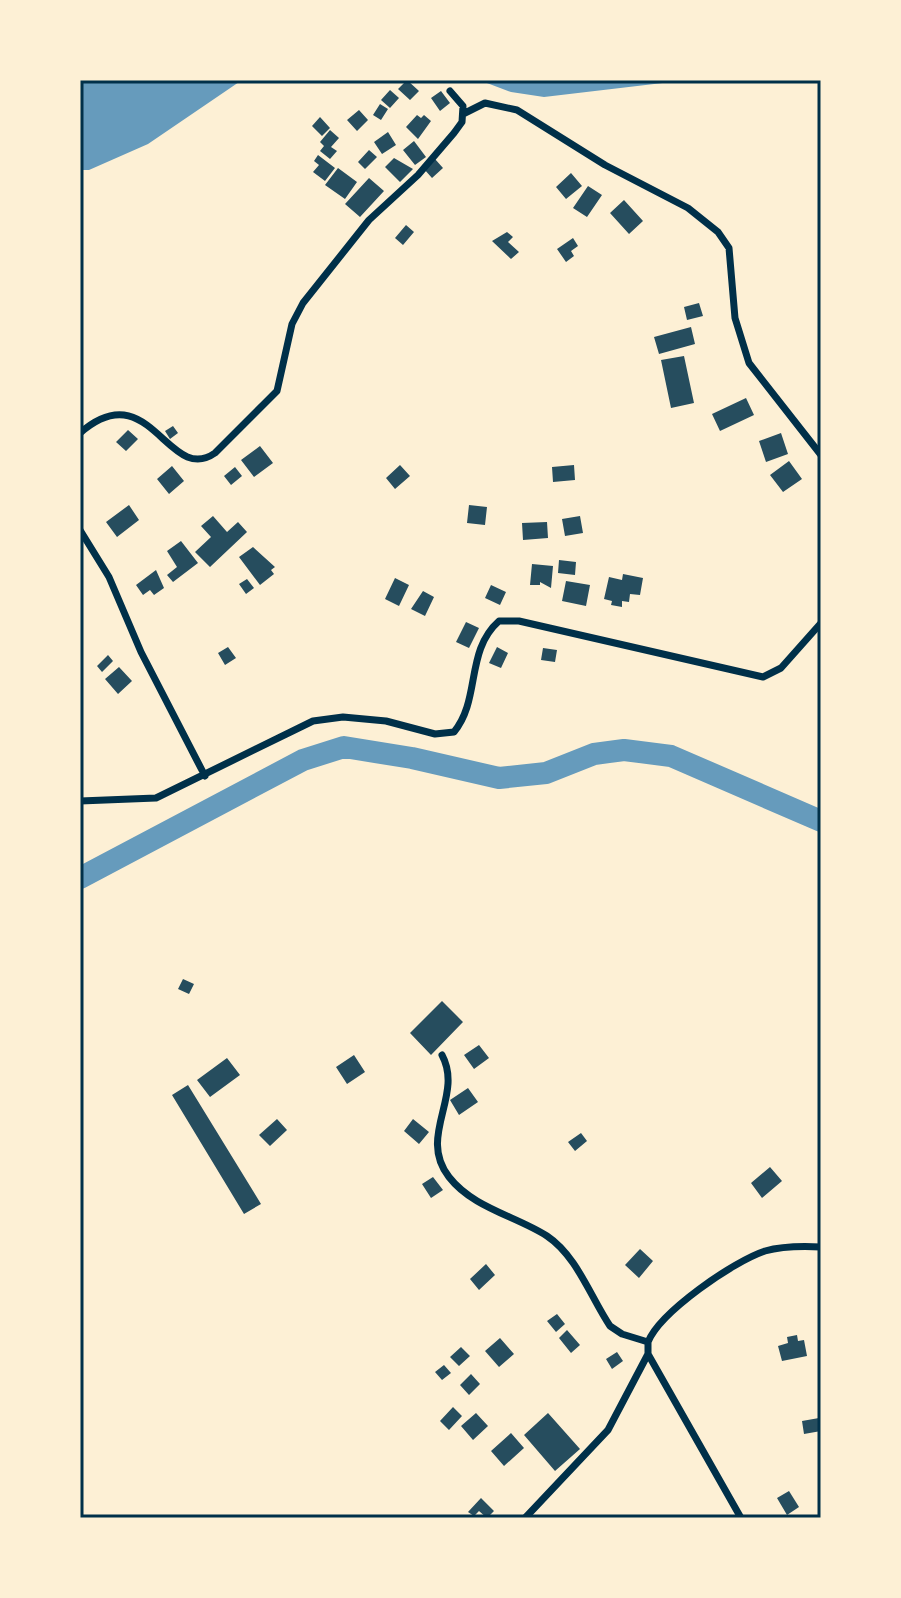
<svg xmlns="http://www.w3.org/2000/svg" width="901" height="1598" viewBox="0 0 901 1598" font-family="Barlow,sans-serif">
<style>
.water{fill:#669bbc}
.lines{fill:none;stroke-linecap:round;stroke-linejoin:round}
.river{stroke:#669bbc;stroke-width:22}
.building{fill:#264d5e}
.minor{stroke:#003049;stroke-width:7}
.neatline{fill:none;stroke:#003049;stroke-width:3}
</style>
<rect width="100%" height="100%" fill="#fdf0d5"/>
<path class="water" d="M 80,80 L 242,80 L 148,144 L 89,170 L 80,170 Z
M 479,80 L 688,80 L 544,97 L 511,92 Z"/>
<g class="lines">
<path class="river" d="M 80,878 L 303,760 L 344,747 L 412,758 L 499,778 L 546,773 L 594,754 L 624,750 L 671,756 L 821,821"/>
</g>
<path class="building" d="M 407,80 L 419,91 L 410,100 L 398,89 Z
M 390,90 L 399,98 L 390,108 L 381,100 Z
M 441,91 L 450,103 L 440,111 L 431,98 Z
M 380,104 L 388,109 L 381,120 L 373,115 Z
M 359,110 L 368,120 L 357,131 L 347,120 Z
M 417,115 L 421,118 L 424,115 L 431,121 L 418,139 L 406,127 Z
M 320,117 L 330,128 L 322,136 L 312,126 Z
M 330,130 L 339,138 L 331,147 L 337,151 L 330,159 L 320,151 L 324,146 L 320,142 Z
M 388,132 L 396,145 L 382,154 L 374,142 Z
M 414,141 L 426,157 L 415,165 L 403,150 Z
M 369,150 L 377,157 L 365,169 L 358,162 Z
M 318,155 L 335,168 L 325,181 L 313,172 L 319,165 L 314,161 Z
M 394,158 L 413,169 L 400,182 L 385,167 Z
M 435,159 L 443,168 L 432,178 L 424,169 Z
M 338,168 L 357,182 L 345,199 L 325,185 Z
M 571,173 L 582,186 L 566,199 L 556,187 Z
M 369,178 L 384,191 L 360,217 L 345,204 Z
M 588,186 L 602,195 L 587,217 L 573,208 Z
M 624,200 L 643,221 L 629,234 L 610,213 Z
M 406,225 L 414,232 L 403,245 L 395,238 Z
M 507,232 L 513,237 L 508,242 L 519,252 L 511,259 L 492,241 Z
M 573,238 L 578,246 L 571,251 L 574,256 L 566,262 L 557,249 Z
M 699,303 L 703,316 L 687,320 L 684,307 Z
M 691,327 L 695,344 L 659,354 L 654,337 Z
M 684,356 L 694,403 L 671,408 L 661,360 Z
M 746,398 L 754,415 L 720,431 L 712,414 Z
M 173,426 L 178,433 L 170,439 L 165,431 Z
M 128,430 L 138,439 L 126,451 L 116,442 Z
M 781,433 L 788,454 L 766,462 L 759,441 Z
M 260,446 L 273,463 L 254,477 L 241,460 Z
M 789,461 L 802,479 L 783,492 L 770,475 Z
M 400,465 L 410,476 L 395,489 L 386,478 Z
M 574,465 L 575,480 L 553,482 L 552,467 Z
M 172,466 L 184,481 L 169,494 L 157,479 Z
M 235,467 L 242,476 L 231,485 L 224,476 Z
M 129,505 L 139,520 L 117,537 L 106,522 Z
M 469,505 L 487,507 L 485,525 L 467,523 Z
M 213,516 L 227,532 L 238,522 L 247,532 L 210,567 L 195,552 L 211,537 L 201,526 Z
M 580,516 L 583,533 L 565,536 L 562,519 Z
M 547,522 L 548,538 L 523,540 L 522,523 Z
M 181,541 L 198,563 L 173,582 L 167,575 L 177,567 L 167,551 Z
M 253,547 L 275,567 L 271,570 L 274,574 L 260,585 L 239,557 Z
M 559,560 L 576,562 L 575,575 L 558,573 Z
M 532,564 L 553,566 L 551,588 L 540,582 L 540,585 L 530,585 Z
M 156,570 L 164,588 L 154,595 L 150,590 L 143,595 L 136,585 Z
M 623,574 L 643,578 L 640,595 L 630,594 L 629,602 L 622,601 L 622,607 L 611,605 L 612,601 L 604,599 L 609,577 L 622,580 Z
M 395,578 L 409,585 L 399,606 L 385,599 Z
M 247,579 L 254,588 L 246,594 L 239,584 Z
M 566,581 L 590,585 L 586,606 L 562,601 Z
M 491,585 L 506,592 L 500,605 L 485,598 Z
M 423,591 L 434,597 L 425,616 L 411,609 Z
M 466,622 L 479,628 L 469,648 L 456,642 Z
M 228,647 L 236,658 L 225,665 L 218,653 Z
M 497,647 L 508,653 L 501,668 L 489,663 Z
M 543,648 L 557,650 L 555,662 L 541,660 Z
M 108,655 L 113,661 L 102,672 L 97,666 Z
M 119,667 L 132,681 L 118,694 L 105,679 Z
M 183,979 L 194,984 L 189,994 L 178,989 Z
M 442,1001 L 463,1022 L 431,1055 L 410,1033 Z
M 479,1045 L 489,1058 L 474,1069 L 464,1055 Z
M 354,1055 L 365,1072 L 347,1084 L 336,1067 Z
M 227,1058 L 240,1075 L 210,1097 L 197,1080 Z
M 188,1085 L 261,1204 L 244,1214 L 172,1095 Z
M 468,1088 L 478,1102 L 459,1115 L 450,1100 Z
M 277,1119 L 287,1130 L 270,1146 L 259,1135 Z
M 413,1119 L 429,1132 L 419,1144 L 404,1131 Z
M 581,1133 L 587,1141 L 575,1151 L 568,1142 Z
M 770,1167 L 782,1181 L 762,1198 L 751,1183 Z
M 433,1177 L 443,1190 L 431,1198 L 422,1184 Z
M 640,1249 L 653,1261 L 639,1278 L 625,1265 Z
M 486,1264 L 495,1275 L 479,1290 L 470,1279 Z
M 557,1314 L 565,1324 L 556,1332 L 547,1321 Z
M 567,1330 L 580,1345 L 571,1353 L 559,1338 Z
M 797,1335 L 798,1341 L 804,1340 L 807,1356 L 782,1361 L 778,1346 L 788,1343 L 787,1337 Z
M 500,1338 L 514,1354 L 499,1367 L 485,1351 Z
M 461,1347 L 470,1356 L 459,1366 L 450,1357 Z
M 617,1352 L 623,1361 L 612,1369 L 606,1359 Z
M 444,1365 L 451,1373 L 442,1380 L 435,1372 Z
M 471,1374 L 480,1384 L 469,1395 L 460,1385 Z
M 453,1407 L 462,1416 L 449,1430 L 440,1421 Z
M 476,1413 L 488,1426 L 473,1440 L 461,1426 Z
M 548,1413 L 580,1449 L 555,1471 L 524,1435 Z
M 819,1418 L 821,1431 L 804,1434 L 802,1421 Z
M 511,1433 L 524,1448 L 504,1466 L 491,1451 Z
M 789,1491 L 799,1507 L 787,1515 L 777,1498 Z
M 481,1498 L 494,1511 L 487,1518 L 479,1511 L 474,1516 L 468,1512 Z"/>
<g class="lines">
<path class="minor" d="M 465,113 L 485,103 L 517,110 L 605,165 L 688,208 L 718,232 L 729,248 L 735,318 L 749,363 L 821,455
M 80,433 C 150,372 168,486 215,453 L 277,391 L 292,324 L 303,303 L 369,220 L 418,175 L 454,133 L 462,122 L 463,106 L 450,91
M 80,530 L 109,577 L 141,652 L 205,776
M 80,801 L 156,798 L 313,721 L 343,717 L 386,721 L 435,734 L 454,732 C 481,699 465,651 499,621 L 519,621 L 763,677 L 781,668 L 821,623
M 442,1055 C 464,1096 417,1136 449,1177 C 473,1208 516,1216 547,1236 C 577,1256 591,1298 610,1326 L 622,1334 L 648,1342 L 648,1354
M 648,1342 C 660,1312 734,1261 765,1251 C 783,1246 802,1246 821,1247
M 525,1518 L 608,1430 L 648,1354 L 741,1518"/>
</g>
<rect width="901" height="1598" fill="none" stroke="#fdf0d5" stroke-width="164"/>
<rect x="82" y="82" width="737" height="1434" class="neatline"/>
</svg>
